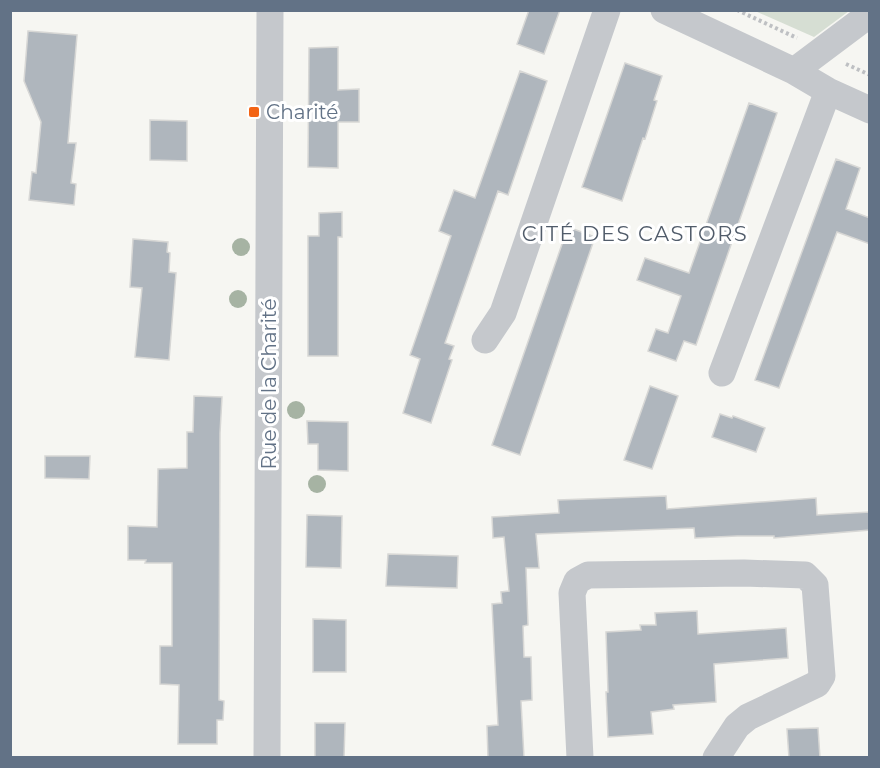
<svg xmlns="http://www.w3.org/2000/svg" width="880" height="768" viewBox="0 0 880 768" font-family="Montserrat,sans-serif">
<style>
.green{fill:#d6ded3}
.building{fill:#afb6bd;stroke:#d7d7d5;stroke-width:1.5}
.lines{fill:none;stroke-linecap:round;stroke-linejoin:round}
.path{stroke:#bec0c3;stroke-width:4;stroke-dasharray:3 3;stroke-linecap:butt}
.minor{stroke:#c5c8cc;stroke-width:27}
.tree{fill:#a6b3a3}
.poi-dot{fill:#f36415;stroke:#fff;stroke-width:2}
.labels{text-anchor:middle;stroke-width:6;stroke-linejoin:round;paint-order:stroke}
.poi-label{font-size:20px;fill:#627286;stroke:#fff;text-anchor:start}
.street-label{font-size:20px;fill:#627286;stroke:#fff}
.neighbourhood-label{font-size:21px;letter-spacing:1.5px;fill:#515c6a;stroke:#fff}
</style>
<rect width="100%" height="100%" fill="#f6f6f2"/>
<path class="green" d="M 755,11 L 849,11 L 814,37 Z"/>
<path class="building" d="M 529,10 L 560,10 L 544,54 L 517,44 Z
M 28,31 L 77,35 L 68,143 L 76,143 L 71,183 L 76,184 L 74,205 L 29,200 L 32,172 L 36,173 L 41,122 L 24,81 Z
M 338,47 L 338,90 L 359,89 L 359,122 L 338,122 L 338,168 L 308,167 L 309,48 Z
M 625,63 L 662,76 L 654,100 L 657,101 L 645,139 L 643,138 L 622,201 L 582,187 Z
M 520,71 L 547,81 L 508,195 L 498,191 L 445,343 L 454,346 L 449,359 L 452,360 L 431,423 L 403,413 L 420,359 L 410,355 L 451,236 L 439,231 L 454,190 L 475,198 Z
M 749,103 L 777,113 L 696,345 L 684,341 L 676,361 L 648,351 L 656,329 L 668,333 L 681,296 L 637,280 L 645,258 L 689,273 Z
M 150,120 L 187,121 L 187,161 L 150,160 Z
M 836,159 L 860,168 L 846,209 L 870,218 L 870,244 L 837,232 L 779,388 L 755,380 Z
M 342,212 L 342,237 L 338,237 L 338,356 L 308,356 L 308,236 L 319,236 L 319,213 Z
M 568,227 L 595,237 L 520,455 L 492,445 Z
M 133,239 L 168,242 L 167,252 L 170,253 L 169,272 L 176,273 L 169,360 L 135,357 L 142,288 L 130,287 Z
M 650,386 L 678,396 L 652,469 L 624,460 Z
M 194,396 L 222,397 L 220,433 L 219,700 L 224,701 L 223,720 L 217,720 L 217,744 L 178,744 L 179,685 L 160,684 L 160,646 L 172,646 L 172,563 L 145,563 L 146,560 L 128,560 L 128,526 L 157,527 L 158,469 L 187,468 L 187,432 L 193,432 Z
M 720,414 L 732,418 L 733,416 L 765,428 L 756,452 L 712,437 Z
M 307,421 L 348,422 L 348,471 L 318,470 L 318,444 L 308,444 Z
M 45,456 L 90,456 L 89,479 L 45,478 Z
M 666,496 L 667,509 L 816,498 L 817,515 L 870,512 L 870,530 L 774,538 L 774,536 L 737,536 L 695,538 L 694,528 L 536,534 L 539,568 L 526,568 L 528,625 L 523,626 L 524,657 L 531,657 L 532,700 L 521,701 L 524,758 L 488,758 L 487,726 L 498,725 L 492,604 L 502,603 L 501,592 L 509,591 L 504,537 L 493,538 L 492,517 L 559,513 L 558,500 Z
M 307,515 L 342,516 L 341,568 L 306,567 Z
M 388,554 L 458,556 L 457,588 L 386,586 Z
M 697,611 L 698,634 L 786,628 L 788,658 L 714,664 L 716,702 L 673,705 L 674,709 L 651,712 L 653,734 L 608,737 L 606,692 L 608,692 L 606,632 L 641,630 L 640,625 L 656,625 L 655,613 Z
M 313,619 L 346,620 L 346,672 L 313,672 Z
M 315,723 L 345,723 L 344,758 L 315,758 Z
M 818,728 L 820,758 L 789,758 L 787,729 Z"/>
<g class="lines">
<path class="path" d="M 737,10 L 797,38
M 846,64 L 870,75"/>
<path class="minor" d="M 664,10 L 794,71 L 828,91 L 870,110
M 794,71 L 870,14
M 485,340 L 503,313 L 607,10
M 722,373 L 828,91
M 267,758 L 270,10
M 580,758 L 572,593 L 577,581 L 588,575 L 744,573 L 805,575 L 815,585 L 822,676 L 817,684 L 748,717 L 737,726 L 716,758"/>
</g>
<g class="tree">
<circle cx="241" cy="247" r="9"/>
<circle cx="238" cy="299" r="9"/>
<circle cx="296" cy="410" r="9"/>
<circle cx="317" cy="484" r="9"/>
</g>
<rect class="poi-dot" x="248" y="106" width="12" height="12" rx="3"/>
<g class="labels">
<g class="poi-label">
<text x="266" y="119">Charité</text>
</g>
<g class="street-label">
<text transform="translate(269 384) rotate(-90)" y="7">Rue de la Charité</text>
</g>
<g class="neighbourhood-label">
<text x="635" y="241">CITÉ DES CASTORS</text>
</g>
</g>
<rect width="880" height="768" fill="none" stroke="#627286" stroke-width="24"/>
</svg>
